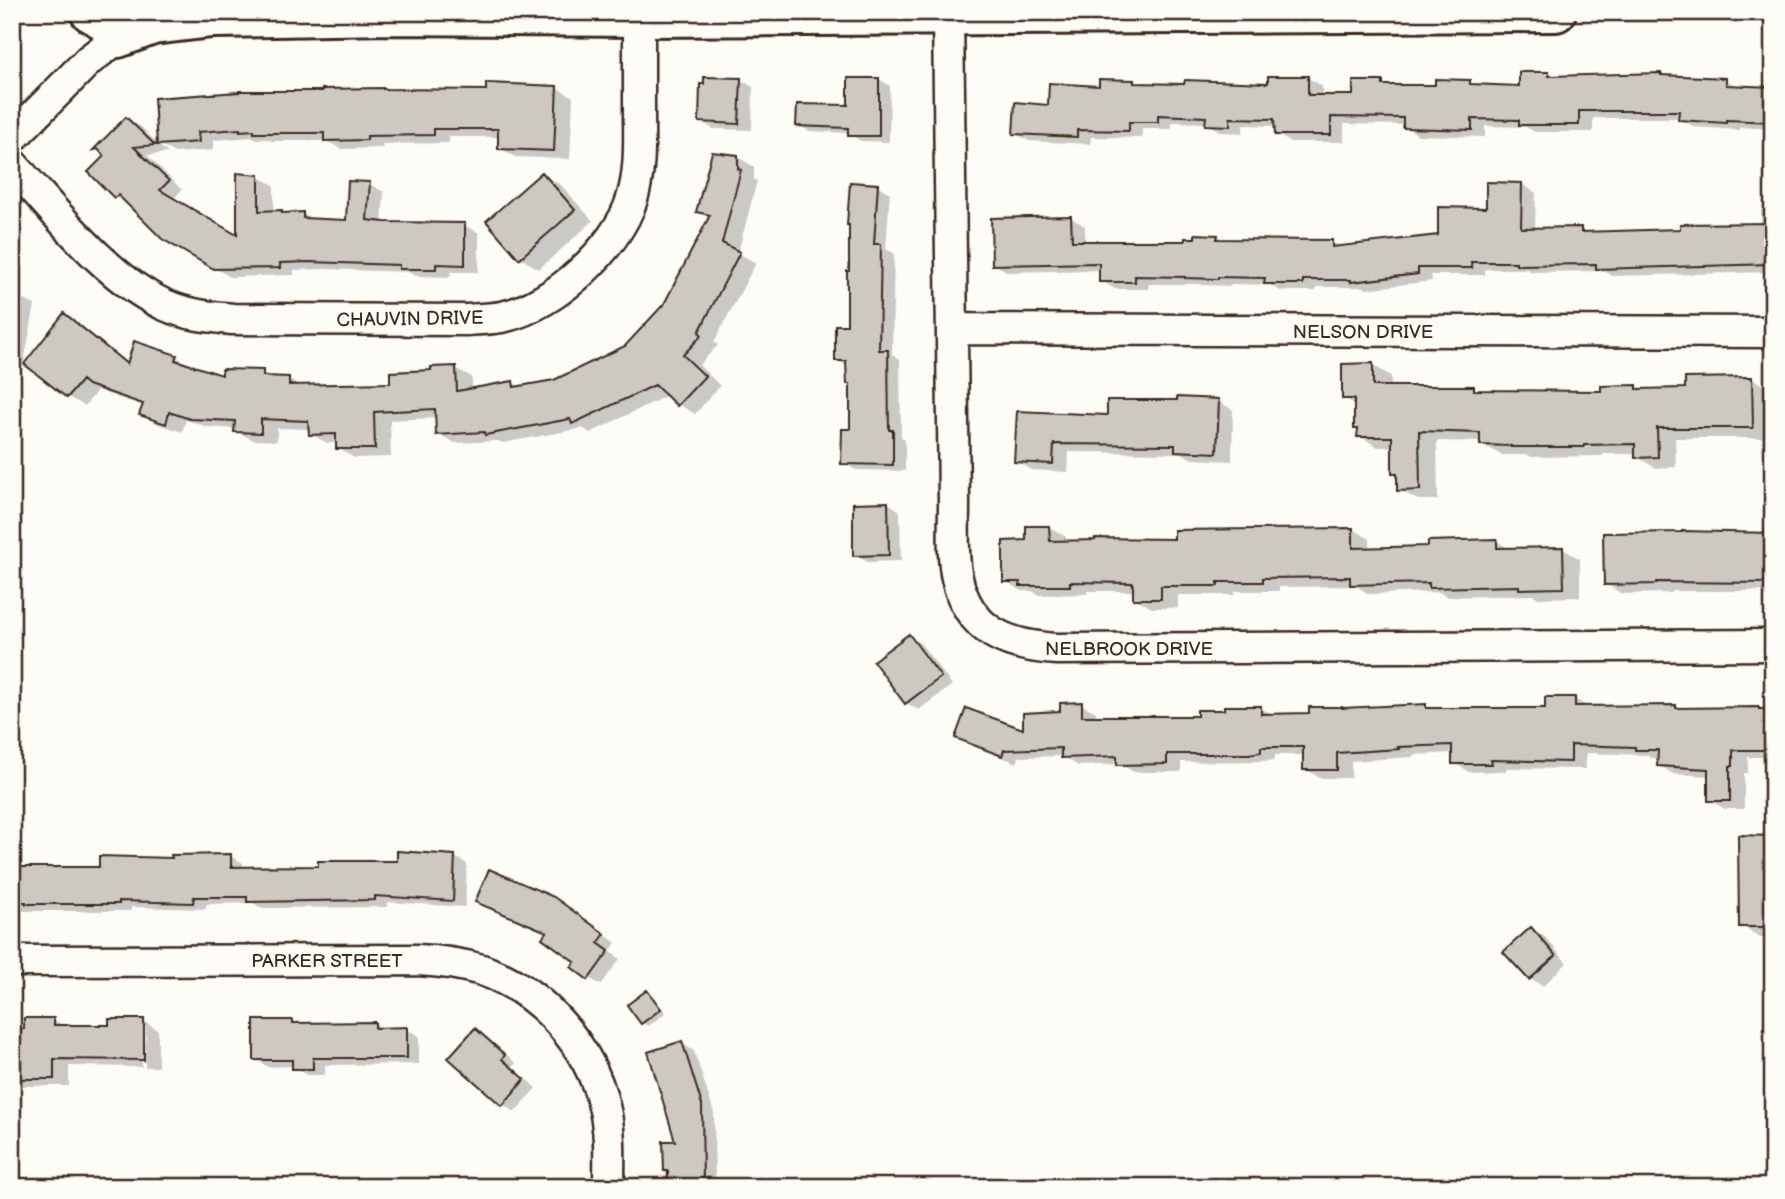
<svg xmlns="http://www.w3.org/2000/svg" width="1785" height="1199" viewBox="0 0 1785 1199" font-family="'Balsamiq Sans',sans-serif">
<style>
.shadow{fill:#0003}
.building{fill:#cdc8c2;stroke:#3b2a1e;stroke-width:2}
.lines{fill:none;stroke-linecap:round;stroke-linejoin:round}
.street-casing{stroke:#3b2a1e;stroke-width:35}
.secondary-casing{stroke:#3b2a1e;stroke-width:44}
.street{stroke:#fdfcf7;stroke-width:30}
.secondary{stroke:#fdfcf7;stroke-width:38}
.labels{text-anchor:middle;stroke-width:6;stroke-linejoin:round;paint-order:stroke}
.street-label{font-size:19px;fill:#3b2a1e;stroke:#fdfcf7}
</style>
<rect width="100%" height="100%" fill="#fdfcf7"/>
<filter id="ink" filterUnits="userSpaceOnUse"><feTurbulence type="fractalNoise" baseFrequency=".0143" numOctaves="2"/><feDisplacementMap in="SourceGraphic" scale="14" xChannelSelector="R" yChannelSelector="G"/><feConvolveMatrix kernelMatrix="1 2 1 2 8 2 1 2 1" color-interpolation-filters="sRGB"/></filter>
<g filter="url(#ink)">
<path class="shadow" d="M 1770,70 L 1773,70 L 1773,129 L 1740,127 L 1739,130 L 1694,127 L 1680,118 L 1593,118 L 1593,132 L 1535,132 L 1526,127 L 1485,126 L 1485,137 L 1418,135 L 1404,125 L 1344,124 L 1344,142 L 1290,142 L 1276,134 L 1276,126 L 1243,125 L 1243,133 L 1221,132 L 1206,123 L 1172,122 L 1172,129 L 1142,129 L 1142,138 L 1091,137 L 1090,144 L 1029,141 L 1015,133 L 1049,106 L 1101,88 L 1133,82 L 1139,85 L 1270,84 L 1308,78 L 1322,86 L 1322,97 L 1354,97 L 1383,83 L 1389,86 L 1437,87 L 1470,82 L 1478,86 L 1521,88 L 1549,74 L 1555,77 L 1661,74 L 1665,77 L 1726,80 L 1738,87 L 1771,89 Z
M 879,79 L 890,86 L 889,142 L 861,141 L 850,135 L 850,133 L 809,131 L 798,125 L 850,106 Z
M 741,80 L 753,87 L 752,130 L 713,129 L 701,121 Z
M 557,88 L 573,97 L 570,159 L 515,157 L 500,148 L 500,137 L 449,137 L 449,143 L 382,144 L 383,148 L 341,149 L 327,141 L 272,141 L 267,139 L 257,139 L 253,137 L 214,140 L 214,150 L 175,153 L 162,146 L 161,147 L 168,153 L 147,155 L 182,190 L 173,199 L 238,238 L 259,177 L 274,185 L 274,212 L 281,212 L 285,214 L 303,214 L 314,220 L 347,221 L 369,184 L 384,192 L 382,224 L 464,225 L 479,233 L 479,272 L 450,272 L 451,277 L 416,276 L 408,272 L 325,269 L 294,270 L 294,275 L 230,277 L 163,237 L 132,206 L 115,197 L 107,156 L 96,150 L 126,119 L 141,127 L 159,145 L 156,99 L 487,92 Z
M 738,157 L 754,167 L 754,179 L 757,181 L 738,253 L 756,263 L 714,342 L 718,345 L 699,365 L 720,386 L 695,414 L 678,404 L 668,395 L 590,433 L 583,428 L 503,443 L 498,441 L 455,443 L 438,434 L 437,418 L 390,420 L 391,457 L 354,458 L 338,448 L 338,443 L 327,443 L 311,434 L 310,429 L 277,428 L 277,441 L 253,440 L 236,431 L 236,429 L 208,427 L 186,420 L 182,432 L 158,424 L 142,414 L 144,406 L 107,394 L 98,389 L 85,406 L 68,397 L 38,373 L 65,316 L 81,325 L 128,364 L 176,357 L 192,366 L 223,378 L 262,372 L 273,378 L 288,379 L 302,387 L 392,385 L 455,368 L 472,377 L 472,390 L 513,383 L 521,388 L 555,381 L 626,347 L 665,305 L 710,218 L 698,211 Z
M 542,174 L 561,185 L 593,221 L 539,269 L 520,258 Z
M 852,183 L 878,186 L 890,193 L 886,249 L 894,253 L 892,354 L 900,359 L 901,437 L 905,439 L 905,471 L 856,470 L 843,463 L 851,431 L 852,385 L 849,383 L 848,367 L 837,360 L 848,327 L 851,272 Z
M 1522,184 L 1536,193 L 1535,230 L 1581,229 L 1588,233 L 1682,231 L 1761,225 L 1761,210 L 1773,210 L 1773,272 L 1612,276 L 1604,271 L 1532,272 L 1527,269 L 1485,269 L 1485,275 L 1431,275 L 1432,281 L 1366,289 L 1364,287 L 1317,287 L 1316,291 L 1280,291 L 1270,285 L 1231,284 L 1231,286 L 1201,285 L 1198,284 L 1149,284 L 1148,289 L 1115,289 L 1101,281 L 1101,270 L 1008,272 L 994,264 L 1071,218 L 1085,226 L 1085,243 L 1186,243 L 1217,237 L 1223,240 L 1331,241 L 1342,248 L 1439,236 L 1487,210 Z
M 12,294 L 35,305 L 24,362 L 12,360 Z
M 1372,365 L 1391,376 L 1391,388 L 1473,388 L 1481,392 L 1602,393 L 1636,387 L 1644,391 L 1687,390 L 1752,379 L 1773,390 L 1773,453 L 1763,447 L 1762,438 L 1675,438 L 1676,467 L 1656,468 L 1637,457 L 1637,454 L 1603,454 L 1603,456 L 1531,457 L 1529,455 L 1501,455 L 1482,444 L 1482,442 L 1437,441 L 1438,500 L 1418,500 L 1399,490 L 1399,475 L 1394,472 L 1394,447 L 1378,447 L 1359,436 L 1359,430 L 1356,428 L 1356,405 L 1344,398 Z
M 1218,401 L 1233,410 L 1232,461 L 1192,459 L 1182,453 L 1069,452 L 1068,472 L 1032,470 L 1016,461 L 1109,417 Z
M 888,503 L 900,511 L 901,561 L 868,562 L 855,555 Z
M 1049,527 L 1066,537 L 1066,542 L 1176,541 L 1353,529 L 1370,539 L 1370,549 L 1430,547 L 1496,541 L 1512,550 L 1563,549 L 1580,559 L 1580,597 L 1538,598 L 1533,595 L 1448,597 L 1439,592 L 1369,594 L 1356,586 L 1279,587 L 1279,591 L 1235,591 L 1235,595 L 1178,595 L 1178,608 L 1152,608 L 1134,598 L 1134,591 L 1087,591 L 1087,594 L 1039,595 L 1032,591 L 1022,591 L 1005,581 L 1028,542 Z
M 1773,534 L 1773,591 L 1672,591 L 1672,593 L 1622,594 L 1606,584 Z
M 909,636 L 921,644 L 952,685 L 919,710 L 906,703 Z
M 1575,699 L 1590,708 L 1675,706 L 1681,710 L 1773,710 L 1773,757 L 1748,757 L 1748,773 L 1744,773 L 1744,809 L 1725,809 L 1710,800 L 1710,776 L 1673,774 L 1659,765 L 1659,758 L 1651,758 L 1646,755 L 1586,753 L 1586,769 L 1506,768 L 1506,771 L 1469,772 L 1454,763 L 1454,753 L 1413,755 L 1413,757 L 1351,761 L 1351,778 L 1320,778 L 1305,769 L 1305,755 L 1275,755 L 1275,760 L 1265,761 L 1181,762 L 1181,772 L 1134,772 L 1120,764 L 1078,766 L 1063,756 L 1019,757 L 1017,763 L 972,746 L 957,737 L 1025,732 L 1081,704 L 1096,712 L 1096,718 L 1199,718 L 1260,707 L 1274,716 L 1311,715 L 1341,708 L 1425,706 L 1433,710 L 1546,709 Z
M 1773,837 L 1773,937 L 1760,937 L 1741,926 Z
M 230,856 L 243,863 L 243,869 L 320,867 L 399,862 L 454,856 L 467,864 L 465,907 L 388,902 L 388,907 L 261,908 L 253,903 L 206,904 L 206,909 L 131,907 L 131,911 L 12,911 L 12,869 L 100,869 L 173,860 Z
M 553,898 L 567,906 L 616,943 L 610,951 L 620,959 L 601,985 L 589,978 L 577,962 L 548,933 L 490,908 L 478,901 Z
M 1532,929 L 1544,936 L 1567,963 L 1543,986 L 1530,979 Z
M 647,992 L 653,996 L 666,1013 L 648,1026 L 643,1023 Z
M 26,1020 L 54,1020 L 66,1027 L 111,1027 L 143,1021 L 158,1030 L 158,1067 L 145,1067 L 146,1027 L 142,1027 L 142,1067 L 69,1066 L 69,1086 L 15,1086 L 12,1085 L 12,1031 L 26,1031 Z
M 293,1022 L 298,1025 L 375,1024 L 384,1029 L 406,1029 L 419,1036 L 419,1064 L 325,1065 L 325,1075 L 307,1075 L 294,1066 L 268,1067 L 255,1059 Z
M 475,1030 L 488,1038 L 516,1063 L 513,1067 L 536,1088 L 515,1112 L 503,1105 Z
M 681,1043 L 694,1051 L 714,1113 L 715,1187 L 666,1187 L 665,1143 L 677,1142 Z
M 555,1180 L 567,1187 L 496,1187 L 496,1181 Z"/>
<path class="building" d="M 1519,72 L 1549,72 L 1549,76 L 1661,73 L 1661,75 L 1726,78 L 1726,85 L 1773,87 L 1773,122 L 1726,120 L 1726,123 L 1678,120 L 1679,111 L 1579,111 L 1579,125 L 1519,125 L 1519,120 L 1472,119 L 1472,130 L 1403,128 L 1403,118 L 1331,117 L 1331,135 L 1275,135 L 1274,119 L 1230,118 L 1230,126 L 1205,125 L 1206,117 L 1158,115 L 1158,122 L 1129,122 L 1129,131 L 1077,130 L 1077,137 L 1013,134 L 1015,102 L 1048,105 L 1049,83 L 1099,86 L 1099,79 L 1134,80 L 1134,83 L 1184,84 L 1185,80 L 1268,83 L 1268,76 L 1308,76 L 1308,95 L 1353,95 L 1353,81 L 1383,81 L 1383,85 L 1435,85 L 1435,79 L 1470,80 L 1470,84 L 1519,86 Z
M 704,77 L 741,78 L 739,124 L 699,122 L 700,84 L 704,84 Z
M 848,78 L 879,78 L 879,136 L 848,136 L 848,128 L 796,126 L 797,104 L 848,105 Z
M 486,83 L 557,86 L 554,151 L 498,149 L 498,129 L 434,129 L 434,135 L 367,136 L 367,140 L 324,141 L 324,133 L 254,133 L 254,130 L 240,131 L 240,129 L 198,132 L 199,142 L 157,145 L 154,98 L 239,92 L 239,91 L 322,91 L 322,89 L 383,88 L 383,89 L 486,90 Z
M 126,117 L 155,145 L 134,147 L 169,181 L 160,190 L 237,235 L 237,173 L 259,175 L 259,211 L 282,210 L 282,213 L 303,212 L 303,218 L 346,220 L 348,181 L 370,182 L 367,220 L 385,222 L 465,223 L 465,265 L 436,264 L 436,269 L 399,269 L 399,265 L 309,262 L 280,263 L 280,268 L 214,269 L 162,239 L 118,195 L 114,198 L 88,172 L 104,156 L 98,149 L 93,150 Z
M 712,152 L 738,155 L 738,169 L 741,170 L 722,243 L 740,252 L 699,332 L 702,335 L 683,355 L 705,376 L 677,406 L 655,385 L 572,424 L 570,419 L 485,435 L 484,432 L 436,435 L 435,409 L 374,412 L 375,449 L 336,449 L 336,434 L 309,435 L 308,421 L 261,419 L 261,433 L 234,432 L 235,421 L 190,419 L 169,412 L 166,424 L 139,415 L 143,404 L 88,385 L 82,380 L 67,398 L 24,364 L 64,313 L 127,364 L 134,341 L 177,355 L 175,360 L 222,375 L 222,369 L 263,370 L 263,376 L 289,377 L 289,385 L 390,383 L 390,372 L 431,370 L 431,367 L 456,366 L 457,391 L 513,381 L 514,387 L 554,380 L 625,346 L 664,304 L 710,215 L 696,212 Z
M 542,172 L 575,210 L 519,259 L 486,221 Z
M 850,182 L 878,184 L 874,244 L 881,244 L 879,350 L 888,350 L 889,430 L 893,430 L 893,465 L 841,464 L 842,429 L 850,429 L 850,384 L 847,384 L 846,361 L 835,361 L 835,325 L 847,325 L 847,271 L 849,271 L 849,225 L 847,225 Z
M 1486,182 L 1522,183 L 1521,228 L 1581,227 L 1581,232 L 1680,229 L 1680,224 L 1773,223 L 1773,264 L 1596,269 L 1596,264 L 1516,265 L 1516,262 L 1471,262 L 1472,268 L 1418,268 L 1418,274 L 1351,282 L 1351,280 L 1303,280 L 1303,284 L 1264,284 L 1265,278 L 1218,277 L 1218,279 L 1185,278 L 1185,277 L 1135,276 L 1135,282 L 1099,282 L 1099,263 L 992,265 L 991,218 L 1071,216 L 1072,241 L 1185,241 L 1185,238 L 1195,238 L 1195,234 L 1218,235 L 1217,239 L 1332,240 L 1332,247 L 1438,235 L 1438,207 L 1486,208 Z
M 1373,363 L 1373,386 L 1474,386 L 1474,390 L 1601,391 L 1601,386 L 1637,385 L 1637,389 L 1685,388 L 1685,378 L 1752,377 L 1753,428 L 1657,428 L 1658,457 L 1635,458 L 1635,444 L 1584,445 L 1584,447 L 1511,447 L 1511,446 L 1480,445 L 1480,433 L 1419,431 L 1420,490 L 1397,491 L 1397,473 L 1392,473 L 1392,437 L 1357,437 L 1358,429 L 1354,429 L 1354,399 L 1342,399 L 1342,364 Z
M 1177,397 L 1219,399 L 1217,453 L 1175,451 L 1175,445 L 1054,444 L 1053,464 L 1014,462 L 1017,411 L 1107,415 L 1107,400 L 1177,400 Z
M 888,502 L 889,555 L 853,556 L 853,503 Z
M 1026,526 L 1049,526 L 1050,541 L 1095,540 L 1095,538 L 1174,539 L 1174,530 L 1353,528 L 1353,548 L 1428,546 L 1428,541 L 1497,539 L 1497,548 L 1563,547 L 1564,588 L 1519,589 L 1519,586 L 1429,588 L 1429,583 L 1350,585 L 1350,577 L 1263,578 L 1263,582 L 1218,582 L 1218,586 L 1161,586 L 1161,599 L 1133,599 L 1133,583 L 1070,582 L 1070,586 L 1020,586 L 1020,582 L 1003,582 L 1003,541 L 1026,540 Z
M 1682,531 L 1773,533 L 1773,583 L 1656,582 L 1656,584 L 1604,585 L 1603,533 L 1682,532 Z
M 909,634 L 941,677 L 905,704 L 873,661 Z
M 1545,697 L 1575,697 L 1575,706 L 1676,705 L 1676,708 L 1759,707 L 1759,709 L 1773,709 L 1773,750 L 1733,750 L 1733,766 L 1730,766 L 1730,801 L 1708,801 L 1708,769 L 1657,766 L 1658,750 L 1635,750 L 1635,747 L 1571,745 L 1571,762 L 1491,760 L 1492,764 L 1452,764 L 1452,745 L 1398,747 L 1399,749 L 1337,753 L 1337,770 L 1303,770 L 1303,747 L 1261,747 L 1261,752 L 1249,754 L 1167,754 L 1167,764 L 1117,765 L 1117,756 L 1061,758 L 1061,748 L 1004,750 L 1002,756 L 955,738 L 966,708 L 1023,729 L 1023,713 L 1060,711 L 1060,703 L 1082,702 L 1082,716 L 1197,716 L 1197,710 L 1224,710 L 1224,706 L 1261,706 L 1261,714 L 1309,713 L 1309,707 L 1342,707 L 1342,708 L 1426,704 L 1426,708 L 1545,708 Z
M 1738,835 L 1773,836 L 1773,927 L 1739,927 Z
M 397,851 L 455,855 L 453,901 L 375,896 L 375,900 L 247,902 L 247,897 L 194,897 L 193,903 L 119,901 L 119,904 L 26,904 L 26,902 L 12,902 L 12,867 L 99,867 L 99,856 L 172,858 L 171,855 L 231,854 L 231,867 L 318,866 L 318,861 L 397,861 Z
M 489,869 L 554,897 L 605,934 L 598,943 L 609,951 L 588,980 L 571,967 L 575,962 L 542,938 L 547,932 L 475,902 Z
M 1531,927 L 1556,956 L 1529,980 L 1503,952 Z
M 647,990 L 661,1009 L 641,1024 L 627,1005 Z
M 24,1018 L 54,1018 L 54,1025 L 109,1025 L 109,1019 L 144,1019 L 144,1060 L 54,1059 L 54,1079 L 12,1079 L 12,1029 L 24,1029 Z
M 254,1020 L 293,1020 L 293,1023 L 375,1022 L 375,1028 L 407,1027 L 407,1058 L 313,1058 L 313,1069 L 292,1069 L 292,1060 L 254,1060 Z
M 475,1028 L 505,1055 L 502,1059 L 525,1079 L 502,1106 L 448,1058 Z
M 682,1041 L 702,1105 L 703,1186 L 668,1186 L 668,1171 L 664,1171 L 663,1141 L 675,1141 L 648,1052 Z"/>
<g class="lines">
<defs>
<path id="street" d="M 948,14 L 954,503 C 954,524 952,558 957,578 C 969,632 1008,646 1057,649 L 1773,645
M 12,138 L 89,60 L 118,38
M 12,164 C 55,211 107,279 165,305 C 187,315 210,317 233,319 L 468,320 C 480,319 494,319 506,316 C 555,304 617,248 632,199 C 641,170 639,138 639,108 C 639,78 639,47 639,17
M 952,329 L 1773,332
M 12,961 L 418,960 C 440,961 461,964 482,970 C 541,990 590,1046 604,1106 C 611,1132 609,1160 609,1187"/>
<path id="secondary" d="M 90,12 L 105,21 L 118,38 L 153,25 L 212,18 L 390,15 L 639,17 L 1556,12"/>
</defs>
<use href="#street" class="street-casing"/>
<use href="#secondary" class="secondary-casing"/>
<use href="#street" class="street"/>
<use href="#secondary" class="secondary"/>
</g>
</g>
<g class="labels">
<g class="street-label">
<text transform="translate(410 318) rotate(-1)" y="7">CHAUVIN DRIVE</text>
<text x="1363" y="338">NELSON DRIVE</text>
<text x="1129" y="655">NELBROOK DRIVE</text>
<text x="327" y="967">PARKER STREET</text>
</g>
</g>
<rect width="1785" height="1199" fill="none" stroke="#fdfcf7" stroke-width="42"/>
<rect x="21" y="21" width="1743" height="1157" fill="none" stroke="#3b2a1e" stroke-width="2.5" filter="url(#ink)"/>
</svg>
